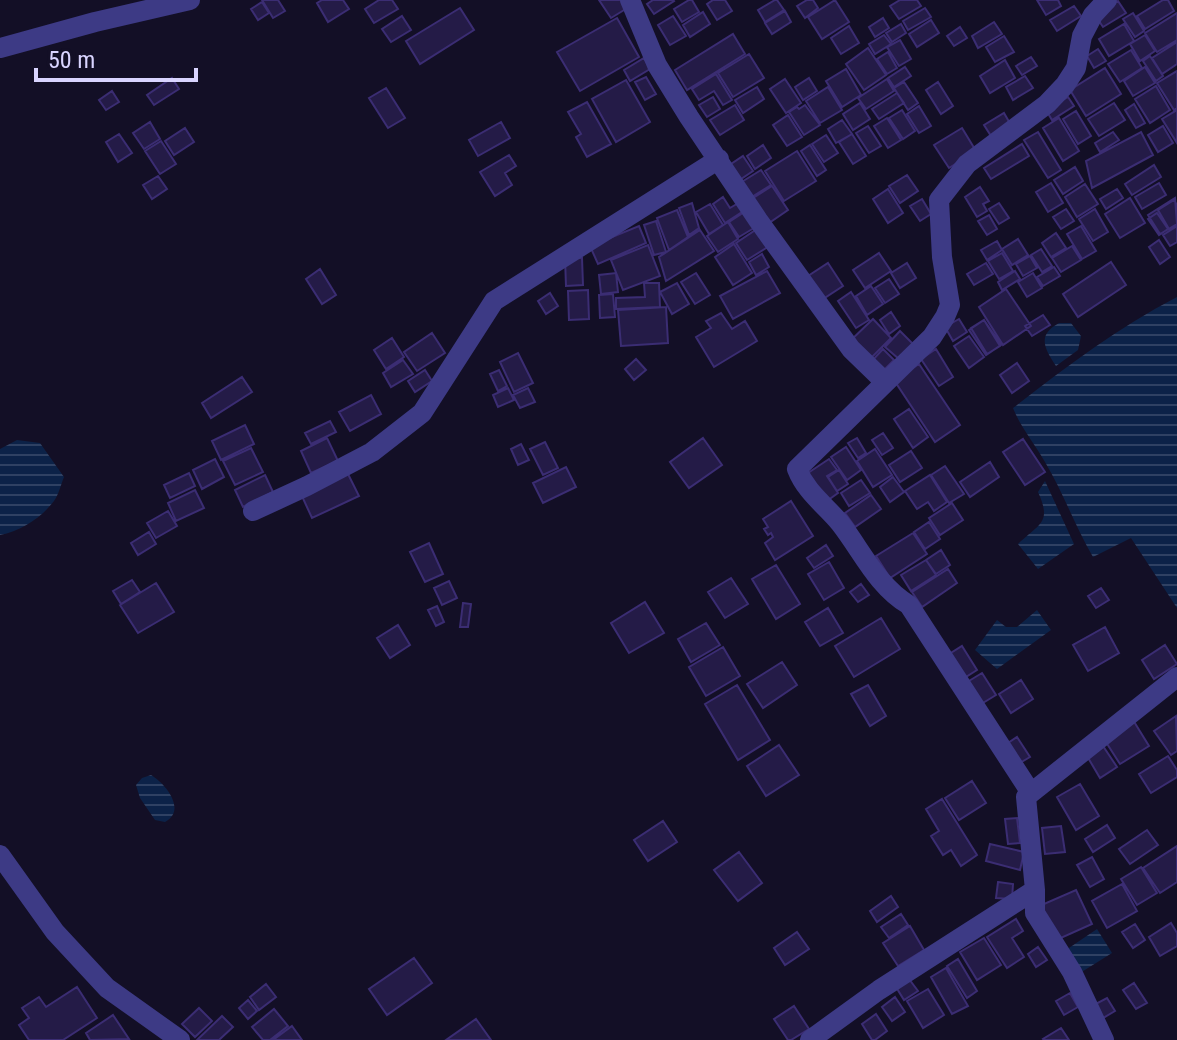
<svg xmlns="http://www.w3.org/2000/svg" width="1177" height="1040" viewBox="0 0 1177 1040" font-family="'Roboto Condensed',sans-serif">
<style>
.water{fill:url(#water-rules)}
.building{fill:#241b47;stroke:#3b2d73;stroke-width:2}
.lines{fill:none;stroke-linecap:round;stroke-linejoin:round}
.minor{stroke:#3d3a85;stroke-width:20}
</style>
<defs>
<pattern id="water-rules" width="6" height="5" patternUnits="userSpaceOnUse" patternTransform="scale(2)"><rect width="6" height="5" fill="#0c2248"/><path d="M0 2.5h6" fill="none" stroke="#2f4163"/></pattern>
</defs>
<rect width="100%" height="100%" fill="#130f26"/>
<path class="water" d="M 1177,297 L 1177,608 L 1131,538 L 1093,557 C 1075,526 1063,492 1045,462 C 1034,443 1021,428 1013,408 C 1066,367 1117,328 1177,297 Z
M 1059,323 L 1071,323 L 1081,336 L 1078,350 L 1056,366 C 1044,348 1037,335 1059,323 Z
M 17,440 L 40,443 L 64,477 C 61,484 59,494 54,501 C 41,518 21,531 0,535 L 0,449 Z
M 1045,481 L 1074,544 L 1038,569 L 1018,544 C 1040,523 1052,523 1038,492 Z
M 1037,610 L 1051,630 L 997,669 L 975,650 L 997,620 L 1006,627 L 1017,627 Z
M 151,775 C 166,784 187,810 165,822 L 155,820 L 140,798 L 136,785 L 142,778 Z
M 1097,929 L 1112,953 L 1080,973 L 1066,950 Z"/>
<path class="building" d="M 262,0 L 278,0 L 285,11 L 273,18 Z
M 322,0 L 343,0 L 349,9 L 328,22 L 317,3 Z
M 379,0 L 392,0 L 398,9 L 374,23 L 365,9 Z
M 599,0 L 625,0 L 629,7 L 611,18 Z
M 653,0 L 673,0 L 674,1 L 654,14 L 647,4 Z
M 689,0 L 692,0 L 699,12 L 682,22 L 674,9 Z
M 713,0 L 725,0 L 732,11 L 717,20 L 707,4 Z
M 775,0 L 777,0 L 784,10 L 765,22 L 758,10 Z
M 807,0 L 813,0 L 818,8 L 805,18 L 797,6 Z
M 835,0 L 849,22 L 822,39 L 808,17 Z
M 900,0 L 917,0 L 921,6 L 899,19 L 890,6 Z
M 1037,0 L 1058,0 L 1061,6 L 1046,15 Z
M 1163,0 L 1168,0 L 1174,11 L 1145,29 L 1137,16 Z
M 1118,1 L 1126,13 L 1103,27 L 1095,15 Z
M 262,2 L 269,13 L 258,20 L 251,9 Z
M 1074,6 L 1081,16 L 1057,31 L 1050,20 Z
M 460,8 L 474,30 L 420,64 L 406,41 Z
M 925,8 L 931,17 L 908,30 L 903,21 Z
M 785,11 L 791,22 L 772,34 L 765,23 Z
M 703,12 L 710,24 L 690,37 L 683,25 Z
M 1133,13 L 1144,31 L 1135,37 L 1123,19 Z
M 1177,13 L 1177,40 L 1157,52 L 1145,33 Z
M 402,16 L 411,30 L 391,42 L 382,29 Z
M 673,16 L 686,36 L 670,45 L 658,25 Z
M 617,18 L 639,57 L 580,91 L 557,52 Z
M 883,18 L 889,28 L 875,37 L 869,27 Z
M 931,20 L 939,33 L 917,47 L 909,34 Z
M 994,22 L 1002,34 L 978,48 L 972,36 Z
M 901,24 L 906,33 L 892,42 L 886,33 Z
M 1124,24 L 1134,41 L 1109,56 L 1099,39 Z
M 849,26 L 859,43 L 841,54 L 831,38 Z
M 960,27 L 967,38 L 954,46 L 947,36 Z
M 733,34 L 745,54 L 687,90 L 675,70 Z
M 884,35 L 891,44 L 875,54 L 869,44 Z
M 1145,35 L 1155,51 L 1140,61 L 1130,44 Z
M 1004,36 L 1014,52 L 995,62 L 986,47 Z
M 900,40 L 911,59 L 899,66 L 887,47 Z
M 1177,42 L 1177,64 L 1162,74 L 1152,58 Z
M 868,48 L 886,75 L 864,90 L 846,64 Z
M 1098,49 L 1106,61 L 1094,68 L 1087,56 Z
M 1131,50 L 1142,68 L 1120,82 L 1108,64 Z
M 888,52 L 897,68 L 887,74 L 877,59 Z
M 749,54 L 764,78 L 733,97 L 718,73 Z
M 1150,56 L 1163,76 L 1156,81 L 1143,61 Z
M 1031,57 L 1037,66 L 1022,75 L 1016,66 Z
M 644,58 L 650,69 L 630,81 L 624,70 Z
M 1005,60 L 1015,78 L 990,93 L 980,76 Z
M 905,67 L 911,76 L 894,87 L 888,78 Z
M 1145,67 L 1155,83 L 1133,96 L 1124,81 Z
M 1105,68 L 1121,94 L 1086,116 L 1070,90 Z
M 846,69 L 861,95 L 842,107 L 826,81 Z
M 1177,71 L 1177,108 L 1174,110 L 1157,83 Z
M 716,74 L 732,100 L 723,105 L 714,91 L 699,100 L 692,89 Z
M 1025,76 L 1033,88 L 1013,100 L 1006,87 Z
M 646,77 L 656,94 L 645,100 L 635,82 Z
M 172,78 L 179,89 L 154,105 L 147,95 Z
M 809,78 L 817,91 L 803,100 L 795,87 Z
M 785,79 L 801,103 L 786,113 L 770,89 Z
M 887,79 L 894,91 L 866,109 L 858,98 Z
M 626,80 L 650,122 L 616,142 L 592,99 Z
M 904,82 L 918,103 L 908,110 L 894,88 Z
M 938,82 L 953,106 L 941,114 L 926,90 Z
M 1156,86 L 1170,110 L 1150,123 L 1135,99 Z
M 757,87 L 764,99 L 743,113 L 735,100 Z
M 828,87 L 842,110 L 820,123 L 806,101 Z
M 386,88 L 405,118 L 388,128 L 369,98 Z
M 112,91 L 119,102 L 106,110 L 99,100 Z
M 897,93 L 904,103 L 879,119 L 872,109 Z
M 713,97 L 720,109 L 707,117 L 699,105 Z
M 1068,97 L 1074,106 L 1052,120 L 1046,110 Z
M 587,102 L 611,144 L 587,157 L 576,137 L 581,134 L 568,112 Z
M 860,103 L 870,119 L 853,130 L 843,114 Z
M 1114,103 L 1125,120 L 1099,136 L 1088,119 Z
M 1134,104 L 1145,123 L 1136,128 L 1125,110 Z
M 735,105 L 744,120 L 720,135 L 710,120 Z
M 805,105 L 820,125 L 804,135 L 789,112 L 797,107 L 799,109 Z
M 919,106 L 931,126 L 919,133 L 907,114 Z
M 902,110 L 915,131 L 903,139 L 889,118 Z
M 1177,110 L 1177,143 L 1162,119 Z
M 1076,111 L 1091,136 L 1078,144 L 1063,119 Z
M 1004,113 L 1012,127 L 993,139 L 984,125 Z
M 788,115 L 802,137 L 787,146 L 773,125 Z
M 887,118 L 901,140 L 888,148 L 874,126 Z
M 1059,118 L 1079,151 L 1063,161 L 1043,128 Z
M 842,120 L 852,134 L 836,143 L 828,129 Z
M 150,122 L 160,139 L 144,149 L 133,133 Z
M 501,122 L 510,138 L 478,156 L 469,140 Z
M 868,126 L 881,146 L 869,153 L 856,133 Z
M 1163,126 L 1173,143 L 1158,152 L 1148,135 Z
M 185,128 L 194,142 L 174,155 L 165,141 Z
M 962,128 L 976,151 L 949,168 L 934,145 Z
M 1038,132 L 1061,170 L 1048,178 L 1024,140 Z
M 1113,132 L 1119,140 L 1100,152 L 1095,143 Z
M 1141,132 L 1153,155 L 1092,188 L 1086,161 Z
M 119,134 L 132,153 L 118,162 L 106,142 Z
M 852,134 L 866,156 L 853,164 L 839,142 Z
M 826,135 L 838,153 L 824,162 L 812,144 Z
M 161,141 L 176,164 L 160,174 L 145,151 Z
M 1022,144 L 1029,156 L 991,179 L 984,168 Z
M 763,145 L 771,158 L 755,169 L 747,156 Z
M 810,145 L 826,170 L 817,176 L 801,151 Z
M 797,151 L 816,181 L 784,201 L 765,171 Z
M 509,155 L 516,166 L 505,173 L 512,185 L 495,196 L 480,172 Z
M 743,156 L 753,171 L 738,181 L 728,166 Z
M 1154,165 L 1161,177 L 1132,195 L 1125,184 Z
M 1075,167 L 1083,181 L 1063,194 L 1054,180 Z
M 761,170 L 771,185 L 750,198 L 740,183 Z
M 907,175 L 918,191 L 900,203 L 889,186 Z
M 158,176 L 167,189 L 152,199 L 143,185 Z
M 1051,183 L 1063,203 L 1048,212 L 1036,192 Z
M 1159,183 L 1166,195 L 1142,209 L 1135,197 Z
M 1085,184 L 1098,204 L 1077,217 L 1065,197 Z
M 772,186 L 788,210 L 766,225 L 750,200 Z
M 980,187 L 989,201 L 983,204 L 987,211 L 977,217 L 965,197 Z
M 888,189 L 903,213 L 888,223 L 873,199 Z
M 1117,189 L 1123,198 L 1106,209 L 1100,199 Z
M 723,197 L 730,208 L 740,202 L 745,210 L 725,223 L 713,204 Z
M 1130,198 L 1145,223 L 1120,238 L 1105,214 Z
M 1175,198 L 1177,224 L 1160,234 L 1148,215 Z
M 922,199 L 931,214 L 920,221 L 910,206 Z
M 1174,200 L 1177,205 L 1177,224 L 1169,229 L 1158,210 Z
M 692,203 L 699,228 L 689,235 L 679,208 Z
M 999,203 L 1009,218 L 999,224 L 989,209 Z
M 710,204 L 723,225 L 709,234 L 696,212 Z
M 749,209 L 759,225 L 739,237 L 729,222 Z
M 1066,209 L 1074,221 L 1061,229 L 1053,217 Z
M 1095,209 L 1108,232 L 1093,241 L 1079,219 Z
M 677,210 L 688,237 L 669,250 L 657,218 Z
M 1157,213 L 1168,229 L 1159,235 L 1148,219 Z
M 989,215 L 997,229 L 987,235 L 978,221 Z
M 656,221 L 666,252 L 654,255 L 644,225 Z
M 728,222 L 738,239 L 718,252 L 707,236 Z
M 639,226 L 646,243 L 598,264 L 590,246 Z
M 1081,226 L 1096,251 L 1082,259 L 1067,234 Z
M 1177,226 L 1177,242 L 1170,246 L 1163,235 Z
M 760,227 L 771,245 L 747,260 L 736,243 Z
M 700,230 L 714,251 L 666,281 L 659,257 Z
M 1056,233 L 1066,248 L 1051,257 L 1042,243 Z
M 1018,239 L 1028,255 L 1012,265 L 1002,249 Z
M 1159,240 L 1170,257 L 1160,264 L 1149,247 Z
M 997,241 L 1002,250 L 987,260 L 981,250 Z
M 734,244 L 752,273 L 733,285 L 715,257 Z
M 648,245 L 660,276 L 623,290 L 611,260 Z
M 1072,246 L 1081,260 L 1061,272 L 1052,258 Z
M 1041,249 L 1052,266 L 1042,272 L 1031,255 Z
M 879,253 L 891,271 L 865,288 L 853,270 Z
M 1002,253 L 1013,271 L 999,279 L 988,261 Z
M 762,254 L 769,267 L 756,275 L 749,262 Z
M 1030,256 L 1037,268 L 1023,276 L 1016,264 Z
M 565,258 L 582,258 L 583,285 L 566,286 Z
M 1111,262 L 1126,285 L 1078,317 L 1063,294 Z
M 828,263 L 843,286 L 823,299 L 808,276 Z
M 907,263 L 916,278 L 900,288 L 891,273 Z
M 986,263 L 993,274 L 974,285 L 967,274 Z
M 1054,267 L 1060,276 L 1043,286 L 1037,277 Z
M 320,269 L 336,295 L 322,304 L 306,279 Z
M 767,271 L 780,293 L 733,319 L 720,296 Z
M 1015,271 L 1020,279 L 1002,290 L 998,282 Z
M 616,273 L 618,292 L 601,294 L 599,275 Z
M 696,273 L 710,295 L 695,304 L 681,282 Z
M 1033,273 L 1042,288 L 1027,297 L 1018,282 Z
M 889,279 L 899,294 L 885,303 L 875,288 Z
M 644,283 L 659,283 L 660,307 L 616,309 L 616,298 L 645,297 Z
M 677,283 L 689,304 L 672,314 L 660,292 Z
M 871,286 L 883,304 L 867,315 L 856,296 Z
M 1006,289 L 1031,326 L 1003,345 L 979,307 Z
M 588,290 L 589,319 L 569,320 L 568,291 Z
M 851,292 L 869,320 L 856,328 L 838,301 Z
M 550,293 L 558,306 L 546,314 L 538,301 Z
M 613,294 L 615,317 L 600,318 L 599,295 Z
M 666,307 L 668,343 L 621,346 L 618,310 Z
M 891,312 L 900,326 L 889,334 L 880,320 Z
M 721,313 L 732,329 L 745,321 L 757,341 L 714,367 L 696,337 L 711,328 L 706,321 Z
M 1043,315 L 1050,325 L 1032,336 L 1025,326 Z
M 873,319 L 891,338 L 868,361 L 849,342 Z
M 959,319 L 967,332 L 953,341 L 945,327 Z
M 984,320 L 1001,345 L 986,355 L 969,330 Z
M 984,320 L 1000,346 L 987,354 L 971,328 Z
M 900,331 L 913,344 L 899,359 L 885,347 Z
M 432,333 L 445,353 L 417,371 L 404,352 Z
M 969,336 L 984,357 L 969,368 L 954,346 Z
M 392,338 L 404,357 L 386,369 L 374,350 Z
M 883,349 L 894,360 L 879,375 L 869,364 Z
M 936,349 L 953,377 L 939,386 L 921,359 Z
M 518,353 L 533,383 L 514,392 L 500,362 Z
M 636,359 L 646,370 L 634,380 L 625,369 Z
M 403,360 L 413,374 L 391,387 L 383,373 Z
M 1017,363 L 1029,381 L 1012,393 L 1000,375 Z
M 919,364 L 960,425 L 935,442 L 894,380 Z
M 425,370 L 432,381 L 415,392 L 408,381 Z
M 499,370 L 507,386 L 498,391 L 490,374 Z
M 242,377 L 252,392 L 211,418 L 202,403 Z
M 508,388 L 514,400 L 498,407 L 493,395 Z
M 528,388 L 535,402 L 520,408 L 513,395 Z
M 371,395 L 381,414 L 350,431 L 339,412 Z
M 909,409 L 928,437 L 913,448 L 894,419 Z
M 330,421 L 336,432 L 311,444 L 305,433 Z
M 245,425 L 254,444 L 221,460 L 212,441 Z
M 883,433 L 893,448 L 882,455 L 872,440 Z
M 327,438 L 338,461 L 311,473 L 301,451 Z
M 703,438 L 722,465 L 689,488 L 670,462 Z
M 857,438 L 866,453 L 858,458 L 848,443 Z
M 1023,439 L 1045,472 L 1025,485 L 1003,452 Z
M 545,442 L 558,468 L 543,475 L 530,449 Z
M 521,444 L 529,460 L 518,465 L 511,449 Z
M 846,447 L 861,470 L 847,480 L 831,457 Z
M 251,448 L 263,472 L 235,485 L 223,461 Z
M 875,449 L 892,475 L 873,487 L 857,461 Z
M 911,451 L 922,468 L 900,482 L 889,465 Z
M 215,459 L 224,477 L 202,489 L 193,470 Z
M 829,459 L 837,470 L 827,476 L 838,493 L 824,503 L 805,475 Z
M 990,462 L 999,477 L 970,497 L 960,482 Z
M 945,466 L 964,494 L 949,503 L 931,475 Z
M 566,467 L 576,487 L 543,503 L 533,483 Z
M 839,470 L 848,484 L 837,491 L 828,477 Z
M 347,472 L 359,496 L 312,518 L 301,494 Z
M 189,473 L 195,486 L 170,498 L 164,485 Z
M 265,475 L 273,492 L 243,507 L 235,490 Z
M 930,475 L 947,502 L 934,511 L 928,502 L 917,509 L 905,491 Z
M 893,477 L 904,492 L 890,502 L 880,487 Z
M 861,480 L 870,493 L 849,506 L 841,493 Z
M 195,490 L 204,508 L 176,521 L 168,503 Z
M 871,495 L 881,509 L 855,527 L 845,513 Z
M 791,501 L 813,536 L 775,560 L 765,543 L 773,537 L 771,533 L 768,535 L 764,529 L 768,527 L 763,519 Z
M 952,503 L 963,520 L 940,535 L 929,518 Z
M 168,511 L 177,526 L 156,538 L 147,523 Z
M 929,522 L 940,539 L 925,549 L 914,532 Z
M 149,532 L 156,544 L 138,555 L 131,543 Z
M 913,533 L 927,554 L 890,578 L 876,556 Z
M 429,543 L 443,574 L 425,582 L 410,552 Z
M 826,545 L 833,556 L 814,568 L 807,558 Z
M 941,550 L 950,565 L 936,574 L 926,560 Z
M 926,560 L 936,575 L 911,591 L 901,575 Z
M 829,562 L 844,588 L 824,600 L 808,574 Z
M 776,565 L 800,604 L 776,619 L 752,579 Z
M 948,569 L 957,583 L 922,607 L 912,592 Z
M 731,578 L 748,604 L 725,618 L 708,592 Z
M 132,580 L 140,592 L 121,604 L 113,591 Z
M 449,581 L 457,598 L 442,605 L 434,588 Z
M 156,583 L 174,612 L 138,633 L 120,605 Z
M 861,584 L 869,595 L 858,602 L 850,592 Z
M 1101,588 L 1109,600 L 1096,608 L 1088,596 Z
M 645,602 L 664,633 L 629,653 L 611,623 Z
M 463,603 L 471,604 L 468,627 L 460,627 Z
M 437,606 L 444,622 L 436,626 L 428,610 Z
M 828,608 L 843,633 L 820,646 L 805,622 Z
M 881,618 L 900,649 L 854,677 L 835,646 Z
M 706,623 L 720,645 L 691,662 L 678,639 Z
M 398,625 L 410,645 L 390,658 L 377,638 Z
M 1105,627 L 1119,653 L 1088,671 L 1073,645 Z
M 1165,645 L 1177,664 L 1154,679 L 1142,660 Z
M 962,646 L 977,670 L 961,680 L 946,656 Z
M 723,647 L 740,676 L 706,696 L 689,667 Z
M 782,662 L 797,685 L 763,708 L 747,684 Z
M 982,673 L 996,695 L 978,706 L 964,684 Z
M 1021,680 L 1033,699 L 1011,713 L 999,694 Z
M 737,685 L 770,740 L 738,760 L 705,704 Z
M 868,685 L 886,716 L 870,726 L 851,694 Z
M 1176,716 L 1177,751 L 1171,755 L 1154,731 Z
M 1133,720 L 1149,746 L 1120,764 L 1104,739 Z
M 1017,737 L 1030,757 L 1018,764 L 1005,745 Z
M 779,745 L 799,775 L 766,796 L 747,766 Z
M 1103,746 L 1117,767 L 1100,778 L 1087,756 Z
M 1168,756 L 1177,770 L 1177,777 L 1151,793 L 1139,774 Z
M 972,781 L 986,803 L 959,820 L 945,798 Z
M 1080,784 L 1099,816 L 1076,830 L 1057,797 Z
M 942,799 L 977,855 L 961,866 L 951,850 L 943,855 L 931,836 L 939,831 L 926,809 Z
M 1017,818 L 1020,843 L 1008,844 L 1005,819 Z
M 663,821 L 677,842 L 648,861 L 634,840 Z
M 1107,825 L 1115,838 L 1093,852 L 1085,839 Z
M 1061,826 L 1065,852 L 1045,854 L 1042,828 Z
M 1147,830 L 1158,845 L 1130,864 L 1119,849 Z
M 990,844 L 1024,852 L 1020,870 L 986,861 Z
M 1177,846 L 1177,882 L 1160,893 L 1143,868 Z
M 739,852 L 762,883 L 738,901 L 714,870 Z
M 1092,857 L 1104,879 L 1090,887 L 1077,865 Z
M 1141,867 L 1157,893 L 1137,905 L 1121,879 Z
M 998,882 L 1013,884 L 1012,899 L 996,898 Z
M 1122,884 L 1137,911 L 1107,928 L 1092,901 Z
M 1076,890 L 1092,924 L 1052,942 L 1037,907 Z
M 891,896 L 898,907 L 877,922 L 870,911 Z
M 901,914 L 908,925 L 889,938 L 881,927 Z
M 1016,919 L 1023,931 L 1012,938 L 1024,957 L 1007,968 L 987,937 Z
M 1171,923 L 1177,933 L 1177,946 L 1160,956 L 1149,937 Z
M 1135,924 L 1145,940 L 1133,948 L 1122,932 Z
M 910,926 L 924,950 L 898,966 L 883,943 Z
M 797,932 L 809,949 L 785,965 L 774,948 Z
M 984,938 L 1001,965 L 977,980 L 960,952 Z
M 1038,947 L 1047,960 L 1036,967 L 1028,954 Z
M 414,958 L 432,983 L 387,1015 L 369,989 Z
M 958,959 L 977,991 L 967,998 L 947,966 Z
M 946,968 L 968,1006 L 952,1014 L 931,977 Z
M 909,979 L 918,991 L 904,1000 L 896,987 Z
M 1134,983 L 1147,1003 L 1136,1009 L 1123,990 Z
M 266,984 L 276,997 L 259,1010 L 250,997 Z
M 77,987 L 97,1018 L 63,1040 L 29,1040 L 19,1025 L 29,1018 L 22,1008 L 39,997 L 46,1007 Z
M 928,989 L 944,1015 L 923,1028 L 907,1001 Z
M 1070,993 L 1078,1007 L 1064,1015 L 1056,1001 Z
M 895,997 L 905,1012 L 892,1021 L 882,1007 Z
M 1107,998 L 1115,1011 L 1098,1021 L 1090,1007 Z
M 248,1000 L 257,1011 L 248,1019 L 239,1008 Z
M 794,1006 L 809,1029 L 791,1040 L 788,1040 L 774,1019 Z
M 199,1008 L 212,1021 L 195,1037 L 182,1024 Z
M 274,1009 L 288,1026 L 270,1040 L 263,1040 L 252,1027 Z
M 876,1014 L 887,1031 L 875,1040 L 872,1040 L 862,1024 Z
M 113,1015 L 129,1039 L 90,1040 L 86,1033 Z
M 222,1016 L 233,1027 L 219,1040 L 197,1040 Z
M 476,1019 L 491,1040 L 446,1040 Z
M 292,1026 L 302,1040 L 273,1040 Z
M 1061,1028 L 1069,1040 L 1044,1040 L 1043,1039 Z"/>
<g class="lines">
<path class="minor" d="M 630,0 L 657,65 L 689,117 L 758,220 L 851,349 L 885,382
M 0,48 L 95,22 L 190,0
M 253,511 L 307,486 L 372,452 L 422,413 L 494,301 L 719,159
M 1031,793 L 909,605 C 877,586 862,551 840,523 C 825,505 806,492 797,469 L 932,337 L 945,317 L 950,305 L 942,257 L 939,200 L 967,164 L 1047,104 L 1065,85 L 1076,68 L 1082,36 L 1093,15 L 1107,0
M 0,855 L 55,932 L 107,988 L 180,1040
M 1035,890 L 1035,913 L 1072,972 L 1104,1040
M 810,1040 L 879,990 L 1035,890 L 1026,797 L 1177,677"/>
</g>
<path d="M36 68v12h160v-12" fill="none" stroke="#d9d4ff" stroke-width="4"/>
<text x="48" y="68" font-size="24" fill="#d9d4ff" stroke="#130f26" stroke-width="6" paint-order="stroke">50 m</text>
</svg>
